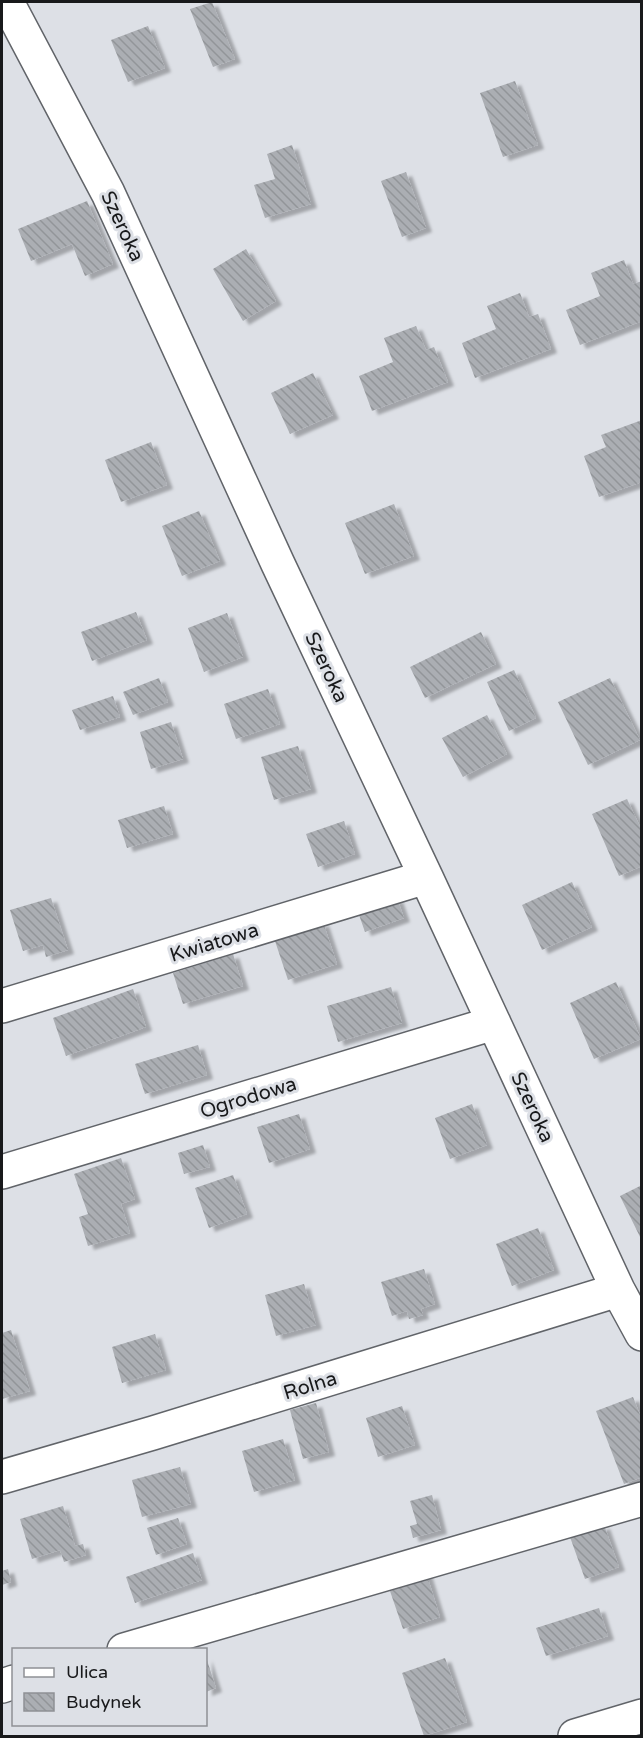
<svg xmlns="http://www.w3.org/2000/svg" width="643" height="1738" viewBox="0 0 643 1738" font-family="'Varela Round',sans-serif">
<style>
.building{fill:url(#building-back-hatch);filter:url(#shadow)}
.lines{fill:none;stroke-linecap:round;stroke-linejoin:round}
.minor-casing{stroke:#616469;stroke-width:36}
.minor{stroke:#fff;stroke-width:33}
.labels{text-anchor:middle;stroke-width:6;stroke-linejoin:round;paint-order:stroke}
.street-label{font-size:20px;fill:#18191b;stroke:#dde0e6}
</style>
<defs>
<pattern id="building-back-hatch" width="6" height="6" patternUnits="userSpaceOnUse" patternTransform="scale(1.5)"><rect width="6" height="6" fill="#abaeb3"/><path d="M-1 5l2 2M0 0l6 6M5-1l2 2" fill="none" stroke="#929599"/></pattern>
<filter id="shadow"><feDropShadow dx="6" dy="4" stdDeviation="1.5" flood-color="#0004"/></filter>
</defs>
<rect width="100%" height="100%" fill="#dde0e6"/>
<path class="building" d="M 212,2 L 235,59 L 213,67 L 190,9 Z
M 148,26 L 165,68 L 128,82 L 111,40 Z
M 515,81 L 538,145 L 503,157 L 480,93 Z
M 292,145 L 311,204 L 265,218 L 254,185 L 275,179 L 267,154 Z
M 406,172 L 426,228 L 402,237 L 381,181 Z
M 87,201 L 113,264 L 85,276 L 72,244 L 31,261 L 18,229 Z
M 246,249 L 276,301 L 243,321 L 213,269 Z
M 624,260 L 633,284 L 642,281 L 642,321 L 580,345 L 566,310 L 600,296 L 591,273 Z
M 520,293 L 529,317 L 538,314 L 551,349 L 475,378 L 462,343 L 496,329 L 487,306 Z
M 416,326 L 426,350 L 434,347 L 448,382 L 372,411 L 359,376 L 393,362 L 384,338 Z
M 313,373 L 333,415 L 290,434 L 271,393 Z
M 642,420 L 642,482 L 599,497 L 584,456 L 606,447 L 601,435 Z
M 151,442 L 167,485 L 121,502 L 105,460 Z
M 394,504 L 414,556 L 365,574 L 345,523 Z
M 199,511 L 220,561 L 182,576 L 162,526 Z
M 136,612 L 147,640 L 92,661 L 81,632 Z
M 227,613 L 243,657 L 204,672 L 188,628 Z
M 481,632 L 496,664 L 425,698 L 410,667 Z
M 514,670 L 536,718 L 509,731 L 487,682 Z
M 159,678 L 168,702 L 133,715 L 123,692 Z
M 610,678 L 640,740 L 588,765 L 558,702 Z
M 268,689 L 280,724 L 236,739 L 224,704 Z
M 113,696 L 120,717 L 80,730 L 72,710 Z
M 487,715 L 507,754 L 463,777 L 442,738 Z
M 171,722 L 183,759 L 151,769 L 140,732 Z
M 298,746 L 311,789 L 274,800 L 261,757 Z
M 627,799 L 642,831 L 642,866 L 619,876 L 592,814 Z
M 164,806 L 173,834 L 127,848 L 118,820 Z
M 344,821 L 355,854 L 318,867 L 306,834 Z
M 572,882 L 592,927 L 542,950 L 522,905 Z
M 51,898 L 68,950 L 46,957 L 43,945 L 23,951 L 10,910 Z
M 397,898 L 404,918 L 365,932 L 358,912 Z
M 323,922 L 337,964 L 288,980 L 274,938 Z
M 233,954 L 243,986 L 183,1004 L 173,973 Z
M 616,982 L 641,1039 L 594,1059 L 570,1003 Z
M 391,987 L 402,1023 L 338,1042 L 327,1006 Z
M 133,989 L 146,1027 L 66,1056 L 53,1018 Z
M 198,1045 L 207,1075 L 145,1094 L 135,1064 Z
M 472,1104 L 487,1145 L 450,1159 L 435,1118 Z
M 299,1114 L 310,1149 L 269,1163 L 257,1127 Z
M 203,1145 L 210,1167 L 184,1174 L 178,1153 Z
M 121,1158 L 135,1199 L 121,1204 L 130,1233 L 88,1246 L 79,1217 L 88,1214 L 74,1174 Z
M 233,1175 L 247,1214 L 209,1228 L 195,1188 Z
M 642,1185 L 642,1241 L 620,1196 Z
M 538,1228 L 554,1270 L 512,1286 L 496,1244 Z
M 424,1269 L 435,1304 L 421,1309 L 423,1315 L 409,1319 L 407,1311 L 392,1316 L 381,1282 Z
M 304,1284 L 316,1325 L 276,1336 L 265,1295 Z
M 11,1330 L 30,1391 L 2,1399 L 2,1333 Z
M 155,1334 L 166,1370 L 122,1383 L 112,1347 Z
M 633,1397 L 642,1420 L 642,1477 L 624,1484 L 596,1411 Z
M 316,1403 L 329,1452 L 303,1459 L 290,1410 Z
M 402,1406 L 415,1445 L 378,1457 L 366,1418 Z
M 283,1439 L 295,1480 L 254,1492 L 242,1451 Z
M 180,1467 L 191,1504 L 142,1517 L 132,1480 Z
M 432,1495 L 441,1530 L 413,1538 L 410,1526 L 417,1524 L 410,1501 Z
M 63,1506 L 75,1546 L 83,1544 L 86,1555 L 64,1562 L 60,1550 L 32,1559 L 20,1519 Z
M 178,1518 L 187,1544 L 156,1555 L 147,1528 Z
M 604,1525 L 619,1567 L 585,1579 L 570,1537 Z
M 193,1553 L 202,1580 L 135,1603 L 126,1577 Z
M 8,1569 L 11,1582 L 2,1585 L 2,1571 Z
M 426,1572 L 440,1617 L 403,1629 L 390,1591 L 399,1588 L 397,1581 Z
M 599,1608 L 608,1636 L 546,1656 L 536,1628 Z
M 206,1657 L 216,1688 L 206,1692 Z
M 445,1658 L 467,1722 L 424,1736 L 402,1673 Z"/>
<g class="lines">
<defs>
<path id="minor" d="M 7,2 L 108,193 L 278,564 L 426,877 L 618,1290 L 642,1334
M 2,1006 L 426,877
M 2,1172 L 494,1023
M 2,1477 L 153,1433 L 618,1290
M 124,1650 L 642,1499
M 2,1686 L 14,1682
M 575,1736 L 642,1716"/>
</defs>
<use href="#minor" class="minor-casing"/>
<use href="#minor" class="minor"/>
</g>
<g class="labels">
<g class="street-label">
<text transform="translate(123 226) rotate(65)" y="7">Szeroka</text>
<text transform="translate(327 667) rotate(65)" y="7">Szeroka</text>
<text transform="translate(214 942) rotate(-17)" y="7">Kwiatowa</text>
<text transform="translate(248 1097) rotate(-17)" y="7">Ogrodowa</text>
<text transform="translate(533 1107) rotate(65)" y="7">Szeroka</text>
<text transform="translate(310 1385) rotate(-17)" y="7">Rolna</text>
</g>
</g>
<rect width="643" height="1738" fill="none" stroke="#18191b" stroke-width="6"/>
<rect x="12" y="1648" width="195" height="78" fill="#dde0e6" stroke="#8e9095" stroke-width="1.5"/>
<rect x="24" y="1668" width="30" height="9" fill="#ffffff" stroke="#8e9095" stroke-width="1.5"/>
<text x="66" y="1678" font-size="18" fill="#18191b">Ulica</text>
<rect x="24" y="1693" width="30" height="18" fill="url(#building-back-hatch)" stroke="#8e9095" stroke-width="1.5"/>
<text x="66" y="1708" font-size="18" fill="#18191b">Budynek</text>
</svg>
